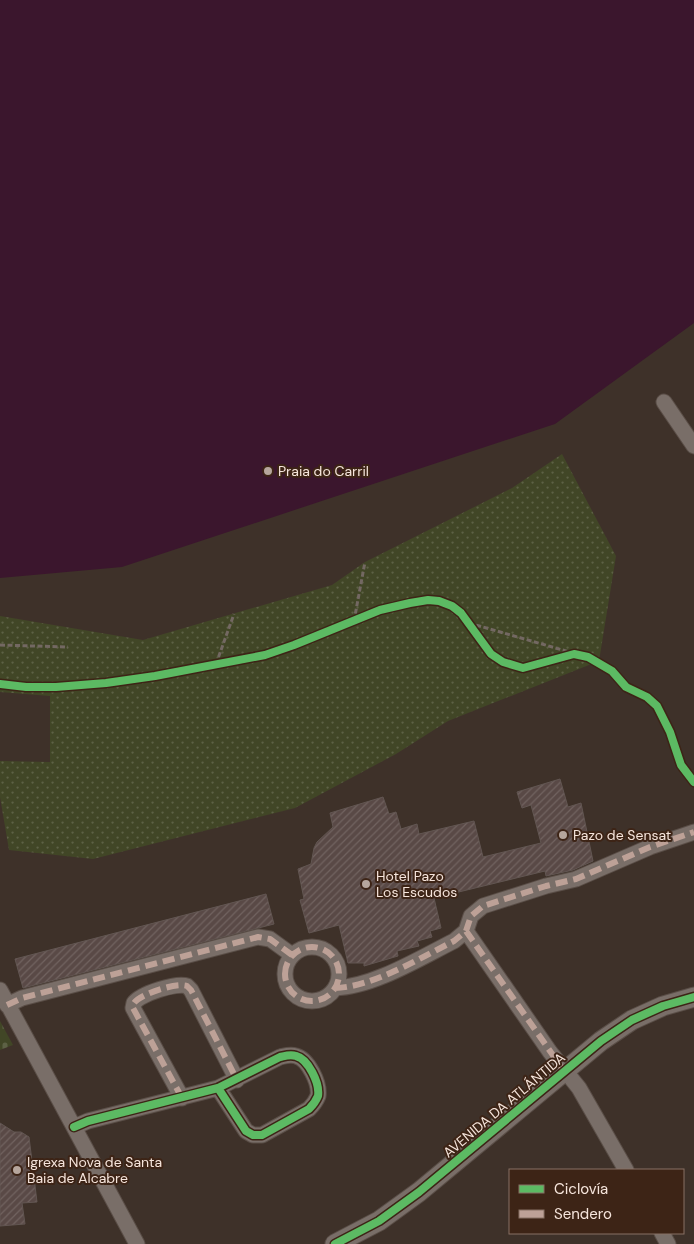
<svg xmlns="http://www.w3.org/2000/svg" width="694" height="1244" viewBox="0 0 694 1244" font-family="'DM Sans',sans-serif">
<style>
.grass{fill:url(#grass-dots)}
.cemetery{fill:url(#cemetery-stones)}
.water{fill:#3b162d}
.building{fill:url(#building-hatch);stroke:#625652}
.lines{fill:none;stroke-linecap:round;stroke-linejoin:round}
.minor-casing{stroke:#5a4e47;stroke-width:17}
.tertiary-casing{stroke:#5a4e47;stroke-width:21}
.path{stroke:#736862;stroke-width:3;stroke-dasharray:5 2.5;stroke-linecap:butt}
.minor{stroke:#796e68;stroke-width:15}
.tertiary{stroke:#796e68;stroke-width:19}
.quiet{stroke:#bda197;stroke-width:6;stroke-dasharray:12 6;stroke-linecap:butt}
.cycleway-casing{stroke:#3d2416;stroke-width:11}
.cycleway{stroke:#5cba63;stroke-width:8}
.poi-dot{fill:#b6a69d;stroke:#3d2416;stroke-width:2}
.labels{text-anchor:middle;stroke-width:4;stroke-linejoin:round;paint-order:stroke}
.poi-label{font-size:14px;fill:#f6e5dc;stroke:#3d2416;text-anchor:start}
.street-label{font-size:14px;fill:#f6e5dc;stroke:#3d2416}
</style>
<defs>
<pattern id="grass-dots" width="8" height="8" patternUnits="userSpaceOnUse" patternTransform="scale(1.25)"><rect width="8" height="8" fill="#414626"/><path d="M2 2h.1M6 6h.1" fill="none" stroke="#5d6145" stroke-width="1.8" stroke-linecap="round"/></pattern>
<pattern id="cemetery-stones" width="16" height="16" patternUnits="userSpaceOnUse" patternTransform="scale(1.25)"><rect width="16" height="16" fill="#414626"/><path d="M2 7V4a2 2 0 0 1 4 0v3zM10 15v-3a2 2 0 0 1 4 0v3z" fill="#5d6145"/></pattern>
<pattern id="building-hatch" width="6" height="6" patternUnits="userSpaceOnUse" patternTransform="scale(1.25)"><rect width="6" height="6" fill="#594946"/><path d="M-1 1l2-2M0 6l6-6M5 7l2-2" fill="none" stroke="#716360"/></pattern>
</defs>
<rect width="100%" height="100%" fill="#3e3129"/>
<path class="grass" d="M 562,454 L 616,556 L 599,661 L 448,721 L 396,754 L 295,808 L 93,859 L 9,850 L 0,797 L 0,761 L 50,762 L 50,696 L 0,692 L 0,616 L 143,640 L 332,585 L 365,562 L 512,488 Z"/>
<path class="cemetery" d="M 0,1021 L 13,1045 L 0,1050 Z"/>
<path class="water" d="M 0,0 L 694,0 L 694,323 L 555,424 L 122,567 L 0,578 Z"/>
<path class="building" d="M 560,779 L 568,807 L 581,803 L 593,861 L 573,870 L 546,876 L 545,871 L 434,898 L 441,928 L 430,931 L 432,937 L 417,941 L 419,946 L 397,951 L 398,956 L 364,966 L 364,963 L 348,963 L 339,925 L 309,933 L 300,900 L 304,899 L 298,869 L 311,864 L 314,848 L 317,842 L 333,827 L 330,813 L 383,797 L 389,814 L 396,812 L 401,829 L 417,824 L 419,834 L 474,821 L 483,857 L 541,843 L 531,805 L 522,808 L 517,792 Z
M 266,894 L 274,924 L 23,988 L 15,959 Z
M 0,1123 L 14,1132 L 21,1132 L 29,1137 L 37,1202 L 22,1203 L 25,1224 L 0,1226 Z"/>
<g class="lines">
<defs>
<path id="minor" d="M 664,402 L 694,446
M 466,931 L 550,1052 L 579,1088 L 626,1170
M285 974a27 27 0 1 1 54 0a27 27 0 1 1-54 0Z
M 335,988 C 373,987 420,958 454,941 L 466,931 L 471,916 L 483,906 L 546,886 L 576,879 L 650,847 L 694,832
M 0,990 L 137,1244
M 7,1005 L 22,998 L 258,937 L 270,939 L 292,955
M 182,1098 L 133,1008 L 134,1003 C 140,994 177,982 187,986 L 191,990 L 237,1080
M 74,1127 L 88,1121 L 218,1088 L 280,1057 C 285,1056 290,1054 296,1056 C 308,1059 320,1083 318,1096 C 316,1101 313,1105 309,1109 L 262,1135 L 253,1135 L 246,1131 L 218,1088
M 662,1233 L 668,1244"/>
<path id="tertiary" d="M 335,1244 L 379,1221 L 419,1192 L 601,1041 L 632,1020 L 663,1006 L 694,997"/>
</defs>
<use href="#minor" class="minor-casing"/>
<use href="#tertiary" class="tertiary-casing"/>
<path class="path" d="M 354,621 L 365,562
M 469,623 L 573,653
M 0,645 L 68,647
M 216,664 L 234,614
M 0,684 L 26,687 L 56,687 L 106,683 L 155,676 L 265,655 L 294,645 L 380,610 L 410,603 L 428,600 L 439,601 L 452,606 L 461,613 L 491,654 L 503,662 L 523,668 L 574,654 L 588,657 L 612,671 L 626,687 L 647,697 L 657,706 L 670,732 L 681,765 L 694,782"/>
<use href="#minor" class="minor"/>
<use href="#tertiary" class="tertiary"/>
<path class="quiet" d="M 466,931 L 564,1071
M285 974a27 27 0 1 1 54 0a27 27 0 1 1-54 0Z
M 335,988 C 373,987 420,958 454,941 L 466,931 L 471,916 L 483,906 L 546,886 L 576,879 L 650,847 L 694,832
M 7,1005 L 22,998 L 258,937 L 270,939 L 292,955
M 182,1098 L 133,1008 L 134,1003 C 140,994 177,982 187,986 L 191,990 L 237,1080"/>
<defs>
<path id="cycleway" d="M 0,684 L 26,687 L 56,687 L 106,683 L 155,676 L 265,655 L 294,645 L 380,610 L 410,603 L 428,600 L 439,601 L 452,606 L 461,613 L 491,654 L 503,662 L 523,668 L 574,654 L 588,657 L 612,671 L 626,687 L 647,697 L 657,706 L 670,732 L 681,765 L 694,782
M 74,1127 L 88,1121 L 218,1088 L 280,1057 C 285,1056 290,1054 296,1056 C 308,1059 320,1083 318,1096 C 316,1101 313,1105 309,1109 L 262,1135 L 253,1135 L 246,1131 L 218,1088
M 335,1244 L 379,1221 L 419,1192 L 601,1041 L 632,1020 L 663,1006 L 694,997"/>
</defs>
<use href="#cycleway" class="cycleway-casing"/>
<use href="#cycleway" class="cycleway"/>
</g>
<g class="poi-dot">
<circle cx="268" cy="471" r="5"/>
<circle cx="563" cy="835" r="5"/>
<circle cx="366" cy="884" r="5"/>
<circle cx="17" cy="1170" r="5"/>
</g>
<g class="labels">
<g class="poi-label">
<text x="278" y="476">Praia do Carril</text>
<text x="573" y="840">Pazo de Sensat</text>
<text x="376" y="881">Hotel Pazo<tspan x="376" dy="16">Los Escudos</tspan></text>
<text x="27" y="1167">Igrexa Nova de Santa<tspan x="27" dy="16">Baia de Alcabre</tspan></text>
</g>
<g class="street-label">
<text transform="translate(504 1105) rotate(-40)" y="5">AVENIDA DA ATLÁNTIDA</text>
</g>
</g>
<rect x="509" y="1169" width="175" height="65" fill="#3d2416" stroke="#877165"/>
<rect x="519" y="1185" width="25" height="8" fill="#5cba63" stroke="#877165"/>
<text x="554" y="1194" font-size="15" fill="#f6e5dc">Ciclovía</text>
<rect x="519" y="1210" width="25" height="8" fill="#bda197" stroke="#877165"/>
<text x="554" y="1219" font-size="15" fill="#f6e5dc">Sendero</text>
</svg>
